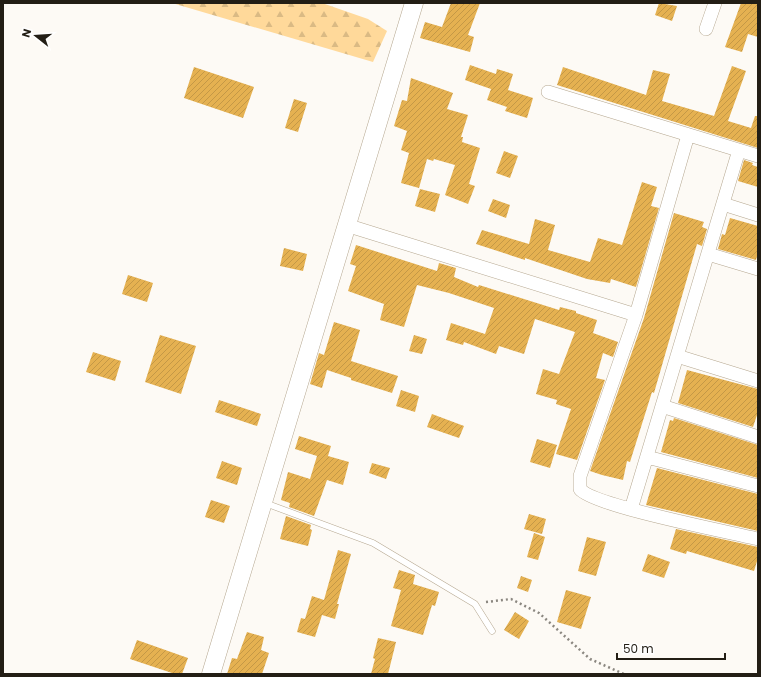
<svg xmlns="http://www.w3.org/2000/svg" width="761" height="677" viewBox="0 0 761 677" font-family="Poppins,sans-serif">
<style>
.forest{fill:url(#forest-firs)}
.building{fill:url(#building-hatch)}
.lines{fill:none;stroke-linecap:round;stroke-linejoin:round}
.lane-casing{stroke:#b6a891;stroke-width:7}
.street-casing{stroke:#b6a891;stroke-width:14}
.secondary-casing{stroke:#b6a891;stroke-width:19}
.path{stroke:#8b8780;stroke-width:2.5;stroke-dasharray:2 3;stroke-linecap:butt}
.lane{stroke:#fff;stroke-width:6}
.street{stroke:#fff;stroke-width:13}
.secondary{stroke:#fff;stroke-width:18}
</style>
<defs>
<pattern id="forest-firs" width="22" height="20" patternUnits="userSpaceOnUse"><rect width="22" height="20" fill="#ffd99a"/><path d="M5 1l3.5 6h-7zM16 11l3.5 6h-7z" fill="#daba84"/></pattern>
<pattern id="building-hatch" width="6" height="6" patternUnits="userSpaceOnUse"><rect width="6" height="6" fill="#e5b151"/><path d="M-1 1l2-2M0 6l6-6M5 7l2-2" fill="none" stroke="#c49846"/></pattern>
</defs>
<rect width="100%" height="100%" fill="#fdfaf5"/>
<path class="forest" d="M 172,3 L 322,3 L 368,19 L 387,31 L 373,62 Z"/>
<path class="building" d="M 451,3 L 480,3 L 468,35 L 474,37 L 470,52 L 420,38 L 425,22 L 442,27 Z
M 659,3 L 677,6 L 672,21 L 655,15 Z
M 741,3 L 758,3 L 758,37 L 748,34 L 742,52 L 725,47 Z
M 470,65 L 496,74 L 497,69 L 513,74 L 508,90 L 533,98 L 527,118 L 505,111 L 507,107 L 487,100 L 491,89 L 465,80 Z
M 732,66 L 746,71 L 728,121 L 751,128 L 755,116 L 758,116 L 758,148 L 557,85 L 563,67 L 646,95 L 653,70 L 670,74 L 662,101 L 714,116 Z
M 194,67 L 254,87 L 243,118 L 184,98 Z
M 411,78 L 453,93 L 447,109 L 468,115 L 461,137 L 463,137 L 462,142 L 480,148 L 469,184 L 475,186 L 468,204 L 445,195 L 455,165 L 434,159 L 433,161 L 427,159 L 419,188 L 401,183 L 409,153 L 401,150 L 407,131 L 394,126 L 402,100 L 407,101 Z
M 294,99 L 307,103 L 298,132 L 285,128 Z
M 504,151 L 518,156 L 510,178 L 496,173 Z
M 744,160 L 753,163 L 752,165 L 758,167 L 758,187 L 738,181 Z
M 642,182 L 657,187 L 651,206 L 659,208 L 636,287 L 611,279 L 610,283 L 587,279 L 525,258 L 525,260 L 476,244 L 482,230 L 529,244 L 535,219 L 555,225 L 548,250 L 590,262 L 598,238 L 622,245 Z
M 420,189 L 440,194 L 435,212 L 415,206 Z
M 493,199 L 510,205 L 506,218 L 488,211 Z
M 674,213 L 704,222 L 702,227 L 707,229 L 702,246 L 697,244 L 654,393 L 652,392 L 630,462 L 627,461 L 623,480 L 602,475 L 590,471 L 644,318 Z
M 730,218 L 758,226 L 758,253 L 756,260 L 718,249 L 722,234 L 725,235 Z
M 356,245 L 437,271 L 439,263 L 456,268 L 454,277 L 478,287 L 479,285 L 559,310 L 560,307 L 576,311 L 576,313 L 597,320 L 593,333 L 618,342 L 613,357 L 603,353 L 596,378 L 605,380 L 577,460 L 556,454 L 571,409 L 556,404 L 557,400 L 536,394 L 543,369 L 559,374 L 575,332 L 535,319 L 524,354 L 499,346 L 496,354 L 464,342 L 463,345 L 446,340 L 451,323 L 485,334 L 494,308 L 449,293 L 417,285 L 404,327 L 380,320 L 384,304 L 348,291 L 356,266 L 350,264 Z
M 284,248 L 307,254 L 303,271 L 280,266 Z
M 128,275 L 153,283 L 147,302 L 122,294 Z
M 334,322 L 360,330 L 351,361 L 398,376 L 392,393 L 351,380 L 351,378 L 327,370 L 322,388 L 310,384 L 319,353 L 324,355 Z
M 160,335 L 196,346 L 181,394 L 145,382 Z
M 414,335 L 427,339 L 422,354 L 409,351 Z
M 93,352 L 121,361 L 115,381 L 86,372 Z
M 687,370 L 758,389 L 758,412 L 753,427 L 678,403 Z
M 401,390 L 419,396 L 415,412 L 396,406 Z
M 219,400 L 261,414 L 257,426 L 215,412 Z
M 432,414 L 464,426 L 459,438 L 427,427 Z
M 674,418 L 758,445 L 758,478 L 661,452 L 670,420 L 673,421 Z
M 299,436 L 331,446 L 328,456 L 349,462 L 343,485 L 327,480 L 314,516 L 289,507 L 290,503 L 281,500 L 288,472 L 310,479 L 317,456 L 295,449 Z
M 537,439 L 557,445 L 550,468 L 530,462 Z
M 222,461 L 242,468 L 237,485 L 216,478 Z
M 372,463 L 390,468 L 386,479 L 369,473 Z
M 657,468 L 758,494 L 758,531 L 646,505 Z
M 211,500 L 230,506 L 224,523 L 205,517 Z
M 529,514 L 546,519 L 542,534 L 524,529 Z
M 286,516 L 311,525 L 310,529 L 312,530 L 308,546 L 280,539 Z
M 676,529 L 758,547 L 758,558 L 754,571 L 687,551 L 686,554 L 670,549 Z
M 534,533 L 545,537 L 538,560 L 527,557 Z
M 587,537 L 606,542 L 596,576 L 578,571 Z
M 338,550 L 351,554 L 337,604 L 339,604 L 335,619 L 322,615 L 315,637 L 297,632 L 301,618 L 305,619 L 312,596 L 324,600 Z
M 648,554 L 670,562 L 664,578 L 642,571 Z
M 399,570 L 415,575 L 413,584 L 439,592 L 435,606 L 432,605 L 423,635 L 391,626 L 401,590 L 393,588 Z
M 521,576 L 532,580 L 528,592 L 517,588 Z
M 566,590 L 591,597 L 581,629 L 557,622 Z
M 515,612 L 529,621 L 519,639 L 504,630 Z
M 247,632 L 264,637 L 261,650 L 269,653 L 262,674 L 227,674 L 232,658 L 237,659 Z
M 378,638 L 396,642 L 388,674 L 371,674 L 375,659 L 373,658 Z
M 137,640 L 188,658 L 182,674 L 175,674 L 130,659 Z"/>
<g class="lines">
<defs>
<path id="lane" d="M 265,503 L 373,543 L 475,604 L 492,631"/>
<path id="street" d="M 706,29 L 715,3
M 548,92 L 758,156
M 688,135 L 636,315 L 580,476 L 580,489 C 593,506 729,532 758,539
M 723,204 L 758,215
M 346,225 L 636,315
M 708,254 L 758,269
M 677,356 L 758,381
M 662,406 L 758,437
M 647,457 L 758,486
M 631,509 L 739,150"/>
<path id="secondary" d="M 211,674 L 414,3"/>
</defs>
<use href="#lane" class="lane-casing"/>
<use href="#street" class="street-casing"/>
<use href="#secondary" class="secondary-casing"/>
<path class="path" d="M 486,602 L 511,599 L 539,613 L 590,659 L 624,674"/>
<use href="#lane" class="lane"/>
<use href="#street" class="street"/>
<use href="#secondary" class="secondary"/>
</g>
<rect width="761" height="677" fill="none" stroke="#231e15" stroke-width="8"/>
<g transform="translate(36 36) rotate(287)" stroke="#ffffff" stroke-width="3" paint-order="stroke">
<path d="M0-3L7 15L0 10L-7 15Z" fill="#231e15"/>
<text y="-6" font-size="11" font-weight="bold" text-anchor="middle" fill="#231e15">N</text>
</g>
<path d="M617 653v6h108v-6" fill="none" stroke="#231e15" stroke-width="2"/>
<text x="623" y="653" font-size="12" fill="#231e15" stroke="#ffffff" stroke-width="3" paint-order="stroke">50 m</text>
</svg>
